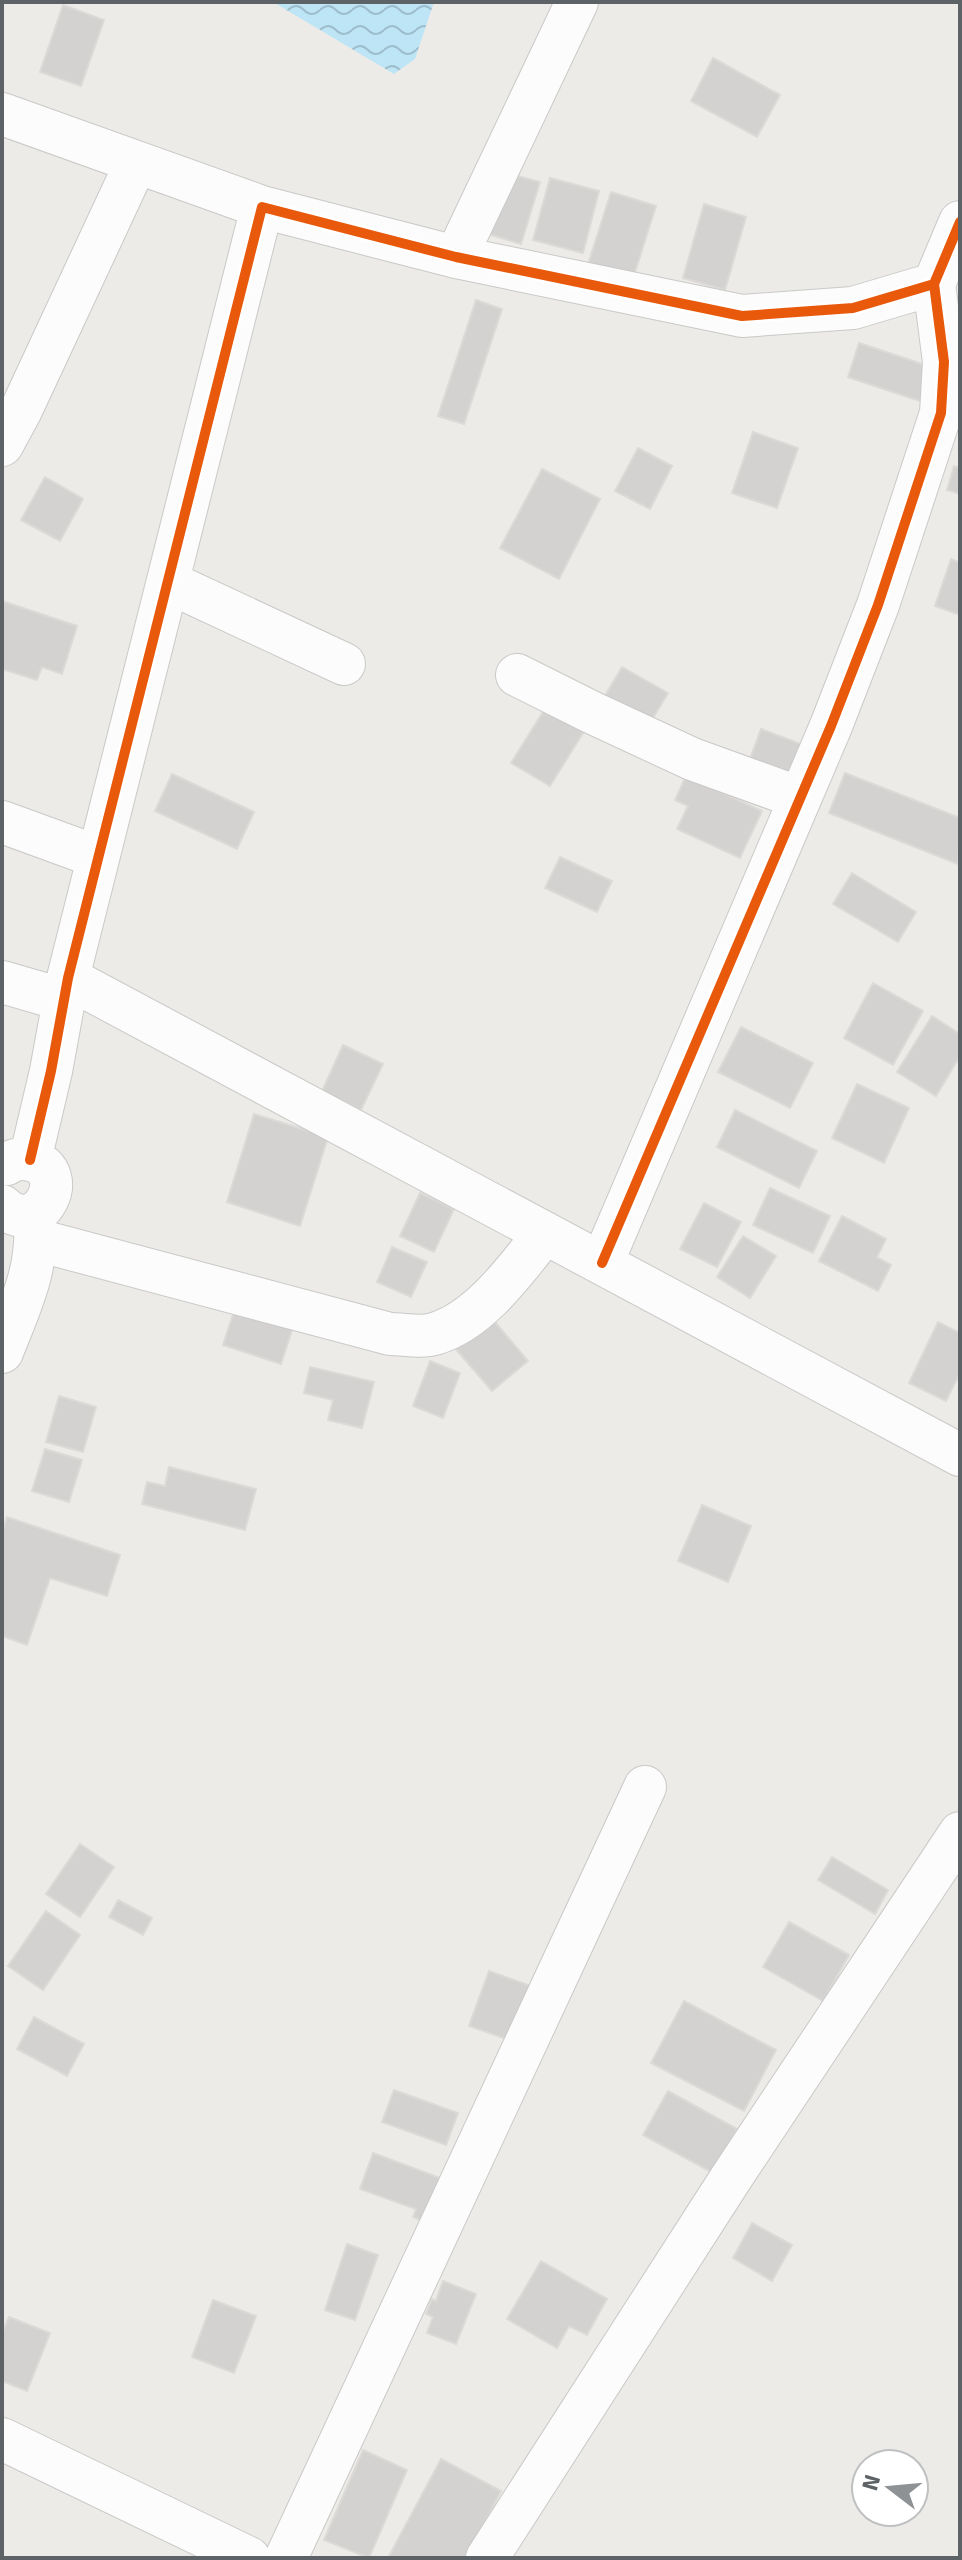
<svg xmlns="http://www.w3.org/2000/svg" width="962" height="2560" viewBox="0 0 962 2560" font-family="Signika,sans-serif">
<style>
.water{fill:url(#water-waves)}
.building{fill:#d4d2d1;stroke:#dcdad7;stroke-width:2}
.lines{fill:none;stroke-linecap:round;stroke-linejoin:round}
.minor-casing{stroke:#c9c9c8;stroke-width:44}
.minor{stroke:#fcfcfc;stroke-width:42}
.cycleway-casing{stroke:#fff;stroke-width:15}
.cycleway{stroke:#e8590c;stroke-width:10}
</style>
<defs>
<pattern id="water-waves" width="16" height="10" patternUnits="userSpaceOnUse" patternTransform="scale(2)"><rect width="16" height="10" fill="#bde5f6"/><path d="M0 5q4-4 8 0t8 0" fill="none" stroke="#9dbdcb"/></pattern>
</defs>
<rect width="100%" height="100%" fill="#edebe8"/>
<path class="water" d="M 273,2 L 434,2 L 415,59 L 394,74 Z"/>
<path class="building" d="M 63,5 L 104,20 L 81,86 L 40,72 Z
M 713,58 L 780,95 L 757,137 L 691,101 Z
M 500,171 L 540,182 L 521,244 L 482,232 Z
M 550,178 L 599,191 L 583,253 L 533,240 Z
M 611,192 L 656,206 L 630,288 L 585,274 Z
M 704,204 L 746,217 L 725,290 L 683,278 Z
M 476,300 L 502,309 L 464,424 L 438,416 Z
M 859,343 L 934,368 L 923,402 L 848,377 Z
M 753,432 L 798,448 L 777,508 L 732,493 Z
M 638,448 L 672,466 L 650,509 L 615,491 Z
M 954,466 L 960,468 L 960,494 L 947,490 Z
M 542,469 L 600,499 L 559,579 L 500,548 Z
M 45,477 L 83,499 L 60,541 L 21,520 Z
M 951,559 L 960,563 L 960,615 L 935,606 Z
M 2,601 L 77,626 L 62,674 L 42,667 L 37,680 L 2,669 Z
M 622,667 L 668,693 L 647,728 L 602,701 Z
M 550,701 L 588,725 L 550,786 L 511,763 Z
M 761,729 L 801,744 L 786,785 L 746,770 Z
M 845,773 L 960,818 L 958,864 L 829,813 Z
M 172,774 L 254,812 L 237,849 L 155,811 Z
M 686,776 L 762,811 L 740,858 L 677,829 L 688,806 L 675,800 Z
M 560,857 L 612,881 L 597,912 L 545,888 Z
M 852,873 L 916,912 L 898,942 L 833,904 Z
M 873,983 L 923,1011 L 893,1065 L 844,1038 Z
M 932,1016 L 960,1034 L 960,1056 L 936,1096 L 897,1072 Z
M 741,1027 L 813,1063 L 790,1108 L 718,1072 Z
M 343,1045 L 383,1064 L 361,1110 L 322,1091 Z
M 857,1084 L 909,1108 L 884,1163 L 832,1138 Z
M 735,1110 L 817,1151 L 799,1188 L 717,1147 Z
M 254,1114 L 328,1137 L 300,1226 L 227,1202 Z
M 770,1188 L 830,1216 L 813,1253 L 753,1225 Z
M 420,1193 L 454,1209 L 434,1252 L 400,1236 Z
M 704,1203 L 741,1222 L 717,1267 L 680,1249 Z
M 842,1216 L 886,1239 L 877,1257 L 891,1265 L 878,1291 L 819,1261 Z
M 743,1236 L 776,1256 L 750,1298 L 717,1277 Z
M 392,1247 L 427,1262 L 411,1297 L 377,1282 Z
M 237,1302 L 295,1321 L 281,1364 L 223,1345 Z
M 490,1316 L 528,1361 L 492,1391 L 454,1347 Z
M 938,1322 L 960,1333 L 960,1373 L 946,1401 L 909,1383 Z
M 430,1361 L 460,1373 L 443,1418 L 413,1406 Z
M 310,1367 L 374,1382 L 362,1428 L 328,1420 L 333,1400 L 304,1393 Z
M 59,1396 L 96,1407 L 83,1452 L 46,1442 Z
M 45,1449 L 82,1460 L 69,1502 L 32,1491 Z
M 169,1467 L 256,1489 L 245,1530 L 142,1504 L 147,1482 L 165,1486 Z
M 702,1505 L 751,1526 L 728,1582 L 678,1561 Z
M 7,1517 L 120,1555 L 107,1596 L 50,1578 L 27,1645 L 2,1636 L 2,1533 Z
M 80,1844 L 114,1867 L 80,1917 L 46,1894 Z
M 832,1857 L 888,1890 L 875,1914 L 818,1880 Z
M 118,1900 L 152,1918 L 143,1935 L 109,1917 Z
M 46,1911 L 80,1935 L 43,1990 L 8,1966 Z
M 789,1922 L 849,1955 L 823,2001 L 763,1967 Z
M 489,1971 L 531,1986 L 512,2041 L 469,2026 Z
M 684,2001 L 776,2050 L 744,2111 L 651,2063 Z
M 34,2017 L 84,2044 L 67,2076 L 17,2049 Z
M 394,2090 L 458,2113 L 446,2145 L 382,2122 Z
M 668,2091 L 737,2129 L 713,2173 L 643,2135 Z
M 373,2153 L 443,2179 L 427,2223 L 413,2217 L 416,2209 L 360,2189 Z
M 752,2223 L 792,2245 L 772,2281 L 733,2258 Z
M 347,2244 L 378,2255 L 355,2320 L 325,2310 Z
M 541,2261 L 607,2299 L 587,2335 L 569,2326 L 557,2348 L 507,2319 Z
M 443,2281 L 476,2294 L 456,2344 L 427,2333 L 433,2317 L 426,2314 L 432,2299 L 436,2301 Z
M 213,2300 L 256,2316 L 234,2373 L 192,2357 Z
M 9,2317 L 50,2333 L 27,2391 L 2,2381 L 2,2333 Z
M 363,2450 L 407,2470 L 369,2558 L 324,2540 Z
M 441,2459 L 501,2491 L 466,2558 L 388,2558 Z"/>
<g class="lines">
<defs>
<path id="minor" d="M 2,114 L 262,207
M 456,257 L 577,2
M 2,445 L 21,410 L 136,163
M 168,582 L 344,664
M 517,675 L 593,713 L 692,759 L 800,798
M 2,822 L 98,857
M 68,978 L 960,1455
M 2,982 L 64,1000
M 30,1160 L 51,1071 L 68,978 L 262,207 L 456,257 L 742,316 L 853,308 L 934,284 L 960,222
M 2,1206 C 40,1241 74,1171 31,1160 C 22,1158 14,1159 7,1164
M 37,1240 L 390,1334 C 404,1334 421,1338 434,1334 C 480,1321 517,1268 545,1233
M 602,1263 L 831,726 L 878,605 L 941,413 L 944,362 L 934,284
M 2,1352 C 22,1301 39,1269 35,1213
M 2,2439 L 249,2558
M 286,2558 L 645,1787
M 487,2558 L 731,2178 L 960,1833"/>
</defs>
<use href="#minor" class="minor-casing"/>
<use href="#minor" class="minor"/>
<defs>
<path id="cycleway" d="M 30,1160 L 51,1071 L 68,978 L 262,207 L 456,257 L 742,316 L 853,308 L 934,284 L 960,222
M 602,1263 L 831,726 L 878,605 L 941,413 L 944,362 L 934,284"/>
</defs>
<use href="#cycleway" class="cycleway-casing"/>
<use href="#cycleway" class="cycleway"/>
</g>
<rect width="962" height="2560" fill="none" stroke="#5d6266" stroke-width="8"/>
<g transform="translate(890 2488) rotate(286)"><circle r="38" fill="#ffffff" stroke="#bec0c2" stroke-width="2"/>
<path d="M0-6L14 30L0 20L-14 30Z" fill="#8f9294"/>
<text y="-12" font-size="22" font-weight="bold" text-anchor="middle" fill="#5d6266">N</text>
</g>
</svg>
